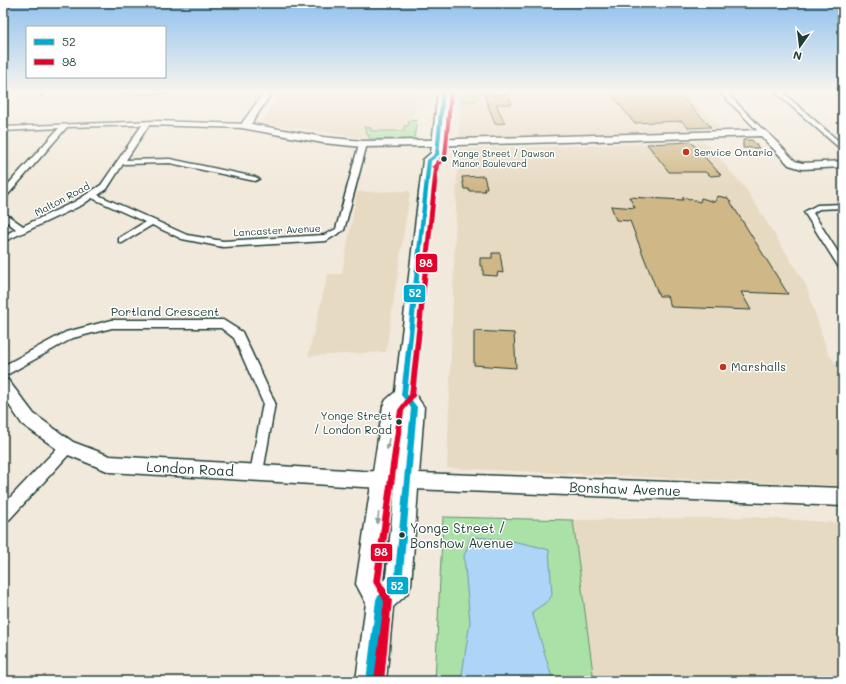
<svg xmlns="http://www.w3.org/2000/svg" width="846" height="684" viewBox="0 0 846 684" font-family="Mali,sans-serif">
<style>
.built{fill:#e7dac2}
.green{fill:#a9e1a6;stroke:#648f6d}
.water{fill:#acd5f7;stroke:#7498a9}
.building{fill:#d0b787;stroke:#1f3d34}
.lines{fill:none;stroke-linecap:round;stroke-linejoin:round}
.minor-casing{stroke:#1f3d34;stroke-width:3}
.tertiary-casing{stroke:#1f3d34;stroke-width:3}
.secondary-casing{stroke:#1f3d34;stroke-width:3}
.primary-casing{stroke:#1f3d34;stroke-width:3}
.minor{fill:#fff;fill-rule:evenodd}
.tertiary{fill:#fff;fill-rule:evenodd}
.secondary{fill:#fff;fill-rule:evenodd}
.primary{fill:#fff;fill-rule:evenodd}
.bus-1-casing{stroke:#fff;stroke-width:3}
.bus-2-casing{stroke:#fff;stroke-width:3}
.bus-1{fill:#00a9ce;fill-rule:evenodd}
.bus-2{fill:#e4002b;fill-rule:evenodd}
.oneway{fill:#8f9e9a}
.poi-dot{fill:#c8321e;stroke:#fff;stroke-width:1.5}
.bus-dot{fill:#1f3d34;stroke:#fff;stroke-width:1.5}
.labels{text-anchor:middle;stroke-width:3;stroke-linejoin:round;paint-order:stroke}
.far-bus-label{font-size:9px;fill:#1f3d34;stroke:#fff;text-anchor:start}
.far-poi-label{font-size:10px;fill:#1f3d34;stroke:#fff;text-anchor:start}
.far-street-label{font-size:10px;fill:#1f3d34;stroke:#fff}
.bus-label{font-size:11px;fill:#1f3d34;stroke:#fff;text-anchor:end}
.street-label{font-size:12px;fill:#1f3d34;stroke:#fff}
.poi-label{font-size:12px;fill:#1f3d34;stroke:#fff;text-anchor:start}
.near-bus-label{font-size:13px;fill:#1f3d34;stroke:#fff;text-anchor:start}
.near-street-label{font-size:14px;fill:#1f3d34;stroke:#fff}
.line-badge{stroke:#fff;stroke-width:1.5}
.badge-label{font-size:11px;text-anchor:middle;font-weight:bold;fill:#fff}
</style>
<rect width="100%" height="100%" fill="#f1e9db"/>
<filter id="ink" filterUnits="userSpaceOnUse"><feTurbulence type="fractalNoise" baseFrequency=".025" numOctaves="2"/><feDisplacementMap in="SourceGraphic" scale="8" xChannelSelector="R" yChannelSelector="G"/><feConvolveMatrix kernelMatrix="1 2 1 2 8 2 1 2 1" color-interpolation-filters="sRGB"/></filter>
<g filter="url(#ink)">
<path class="built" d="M 282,91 L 420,91 L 412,118 L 414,139 L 370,139 L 262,123 Z
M 492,91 L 684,91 L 723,131 L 459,139 L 460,101 L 476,101 L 481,93 Z
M 705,142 L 746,189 L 806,285 L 828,353 L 843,374 L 843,486 L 447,468 L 458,149 Z
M 410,191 L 386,352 L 308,356 L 328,274 L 342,274 L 357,192 Z
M 753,517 L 843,523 L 843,681 L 594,681 L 573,520 Z"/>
<path class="green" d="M 461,91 L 492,91 L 492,92 L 481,93 L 476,101 L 460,101 Z
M 417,120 L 414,139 L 370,139 L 364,127 L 371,128 L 371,131 L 404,131 L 404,126 L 408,126 L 409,121 Z
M 443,517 L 573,520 L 594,681 L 435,681 Z"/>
<path class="water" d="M 471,537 C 497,538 523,542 549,550 L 552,595 L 548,601 L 532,612 L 553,681 L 461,681 L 470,622 L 464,556 Z"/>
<path class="building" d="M 483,91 L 490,91 L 492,95 L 508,94 L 512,104 L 496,104 L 505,123 L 495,124 Z
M 609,91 L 676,91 L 711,127 L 688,128 L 682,121 L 634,123 Z
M 743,140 L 752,140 L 759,148 L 743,148 Z
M 691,142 L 721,175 L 711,176 L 705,172 L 669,172 L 647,144 Z
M 484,176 L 487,188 L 484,188 L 485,191 L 469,191 L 469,189 L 464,189 L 462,177 Z
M 717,196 L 728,198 L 788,294 L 741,292 L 751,310 L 671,307 L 667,296 L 659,296 L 630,221 L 616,220 L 611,206 L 635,208 L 629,197 L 683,200 L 683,197 L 700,202 L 701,198 L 715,202 Z
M 492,253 L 500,253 L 503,273 L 498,272 L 497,276 L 483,275 L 483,266 L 480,266 L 480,258 L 492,258 Z
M 474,331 L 514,333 L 516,368 L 474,365 Z"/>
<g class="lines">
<defs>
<path id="minor" d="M 43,91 L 49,91 L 43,96 L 40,94 Z
M 114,91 L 171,91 L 168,93 L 117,93 Z
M 719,91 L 725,91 L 765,132 L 765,134 L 761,134 Z
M 774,91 L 781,91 L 843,145 L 843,151 Z
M 832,91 L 839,91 L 843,94 L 843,99 Z
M 155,121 L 245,124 L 248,126 L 245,128 L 149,125 L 126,160 L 170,159 L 255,177 L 259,179 L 255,181 L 170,163 L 123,164 L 107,189 L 98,195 L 187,235 L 223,241 L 324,235 L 336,229 L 359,144 L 363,142 L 367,144 L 344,230 L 326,241 L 223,247 L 182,239 L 152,225 L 122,243 L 119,242 L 119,238 L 145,222 L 92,198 L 82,205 L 3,242 L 3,236 L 16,229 L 3,219 L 3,212 L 23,226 L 76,201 L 101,185 L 142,125 L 67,127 L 6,197 L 3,197 L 3,190 L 59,128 L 3,131 L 3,127 Z
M 843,204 L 843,208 L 819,209 L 813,213 L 843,260 L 843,270 L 840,269 L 804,212 L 817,205 Z
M 112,320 L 223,320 L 242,332 L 275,403 L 262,478 L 257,479 L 252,478 L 250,473 L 263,403 L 234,338 L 221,328 L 112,328 L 73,338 L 3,377 L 3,366 L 66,332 Z
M 67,441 L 72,443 L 74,447 L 72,451 L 8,521 L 3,523 L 3,505 L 62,443 Z"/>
<path id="tertiary" d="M 763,130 L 766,131 L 795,161 L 802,163 L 843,161 L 843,167 L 802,169 L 789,165 L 761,136 L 426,146 L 422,143 L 426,140 Z
M 3,378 L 8,380 L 34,414 L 73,442 L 110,456 L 363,471 L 843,488 L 843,506 L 363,487 L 110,472 L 61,452 L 22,424 L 3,396 Z"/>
<path id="secondary" d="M 265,91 L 273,91 L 251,124 L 323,137 L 363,141 L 426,140 L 431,143 L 426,146 L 363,147 L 323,143 L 242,128 L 240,126 Z"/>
<path id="primary" d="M 438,91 L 448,91 L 443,155 L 435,162 L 414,393 L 424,407 L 411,585 L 407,594 L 393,607 L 386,681 L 356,681 L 366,603 L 356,584 L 383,406 L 386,400 L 395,392 L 423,160 L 431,153 ZM 403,409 L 386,578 L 383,581 Z"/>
</defs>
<use href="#minor" class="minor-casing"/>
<use href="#tertiary" class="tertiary-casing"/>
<use href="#secondary" class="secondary-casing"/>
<use href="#primary" class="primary-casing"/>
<use href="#minor" class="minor"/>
<use href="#tertiary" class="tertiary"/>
<use href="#secondary" class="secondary"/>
<use href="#primary" class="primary"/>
<defs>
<path id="bus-1" d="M 441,91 L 445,91 L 439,155 L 431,161 L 407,394 L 417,407 L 402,585 L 401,588 L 384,602 L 376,681 L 366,681 L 376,600 L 377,597 L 394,583 L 411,408 L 401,395 L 427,160 L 435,154 Z"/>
<path id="bus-2" d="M 451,91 L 453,92 L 447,157 L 444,162 L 439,165 L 415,396 L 404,411 L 381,581 L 392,600 L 384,681 L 374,681 L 384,601 L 373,582 L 398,410 L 409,395 L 434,168 L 431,167 L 435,164 L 436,160 L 438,160 L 439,162 L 441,160 L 443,157 L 449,92 Z"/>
</defs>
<use href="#bus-1" class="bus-1-casing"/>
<use href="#bus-2" class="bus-2-casing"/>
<use href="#bus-1" class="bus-1"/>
<use href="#bus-2" class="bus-2"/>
</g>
<defs><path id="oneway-solid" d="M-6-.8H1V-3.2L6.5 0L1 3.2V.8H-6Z"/></defs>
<g class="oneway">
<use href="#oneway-solid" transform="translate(388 444) rotate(99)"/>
<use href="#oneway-solid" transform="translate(378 518) rotate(97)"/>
</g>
</g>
<linearGradient id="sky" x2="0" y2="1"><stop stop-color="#90c1ee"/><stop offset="0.49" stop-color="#f9f5ef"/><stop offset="1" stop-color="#f9f5ef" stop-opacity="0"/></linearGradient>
<rect width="846" height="187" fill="url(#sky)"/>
<g class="poi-dot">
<circle cx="686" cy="152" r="4"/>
<circle cx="723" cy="367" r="4"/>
</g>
<g class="bus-dot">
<circle cx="444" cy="159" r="3.5"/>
<circle cx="399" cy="422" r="3.5"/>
<circle cx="402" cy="535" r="3.5"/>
</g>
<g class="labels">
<g class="far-bus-label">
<text x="452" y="157">Yonge Street / Dawson<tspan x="452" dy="10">Manor Boulevard</tspan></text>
</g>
<g class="far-poi-label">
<text x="694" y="156">Service Ontario</text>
</g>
<g class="far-street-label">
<text transform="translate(62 199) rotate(-28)" y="4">Malton Road</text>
<text transform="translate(277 230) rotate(-3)" y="4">Lancaster Avenue</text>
</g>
<g class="bus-label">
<text x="392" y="420">Yonge Street<tspan x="392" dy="14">/ London Road</tspan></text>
</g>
<g class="street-label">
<text x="165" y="316">Portland Crescent</text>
</g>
<g class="poi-label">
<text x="731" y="371">Marshalls</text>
</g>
<g class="near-bus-label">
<text x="410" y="533">Yonge Street /<tspan x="410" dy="15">Bonshow Avenue</tspan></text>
</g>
<g class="near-street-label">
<text transform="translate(190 469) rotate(3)" y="5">London Road</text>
<text transform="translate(625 489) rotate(2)" y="5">Bonshaw Avenue</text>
</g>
</g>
<g class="line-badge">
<rect x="415" y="253" width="23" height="20" rx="4" fill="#e4002b"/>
<rect x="403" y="284" width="23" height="19" rx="4" fill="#00a9ce"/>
<rect x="370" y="543" width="23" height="19" rx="4" fill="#e4002b"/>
<rect x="386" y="576" width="23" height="19" rx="4" fill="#00a9ce"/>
</g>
<g class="badge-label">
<text x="426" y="267">98</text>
<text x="415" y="297">52</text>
<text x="381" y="556">98</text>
<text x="397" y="590">52</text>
</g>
<rect width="846" height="684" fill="none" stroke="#fff" stroke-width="16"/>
<rect x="8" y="8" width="830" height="668" fill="none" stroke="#1f3d34" stroke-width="1.5" filter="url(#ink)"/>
<rect x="26" y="26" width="140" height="52" fill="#ffffff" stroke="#a5b1ae"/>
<rect x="34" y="39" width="20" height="6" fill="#00a9ce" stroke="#a5b1ae"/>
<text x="62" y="46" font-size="12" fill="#1f3d34">52</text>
<rect x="34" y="59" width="20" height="6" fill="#e4002b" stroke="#a5b1ae"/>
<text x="62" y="66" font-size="12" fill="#1f3d34">98</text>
<g transform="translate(800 46) rotate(194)" stroke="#ffffff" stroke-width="3" paint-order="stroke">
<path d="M0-3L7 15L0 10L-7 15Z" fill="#1f3d34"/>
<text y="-6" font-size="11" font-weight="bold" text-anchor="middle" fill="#1f3d34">N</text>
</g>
</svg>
